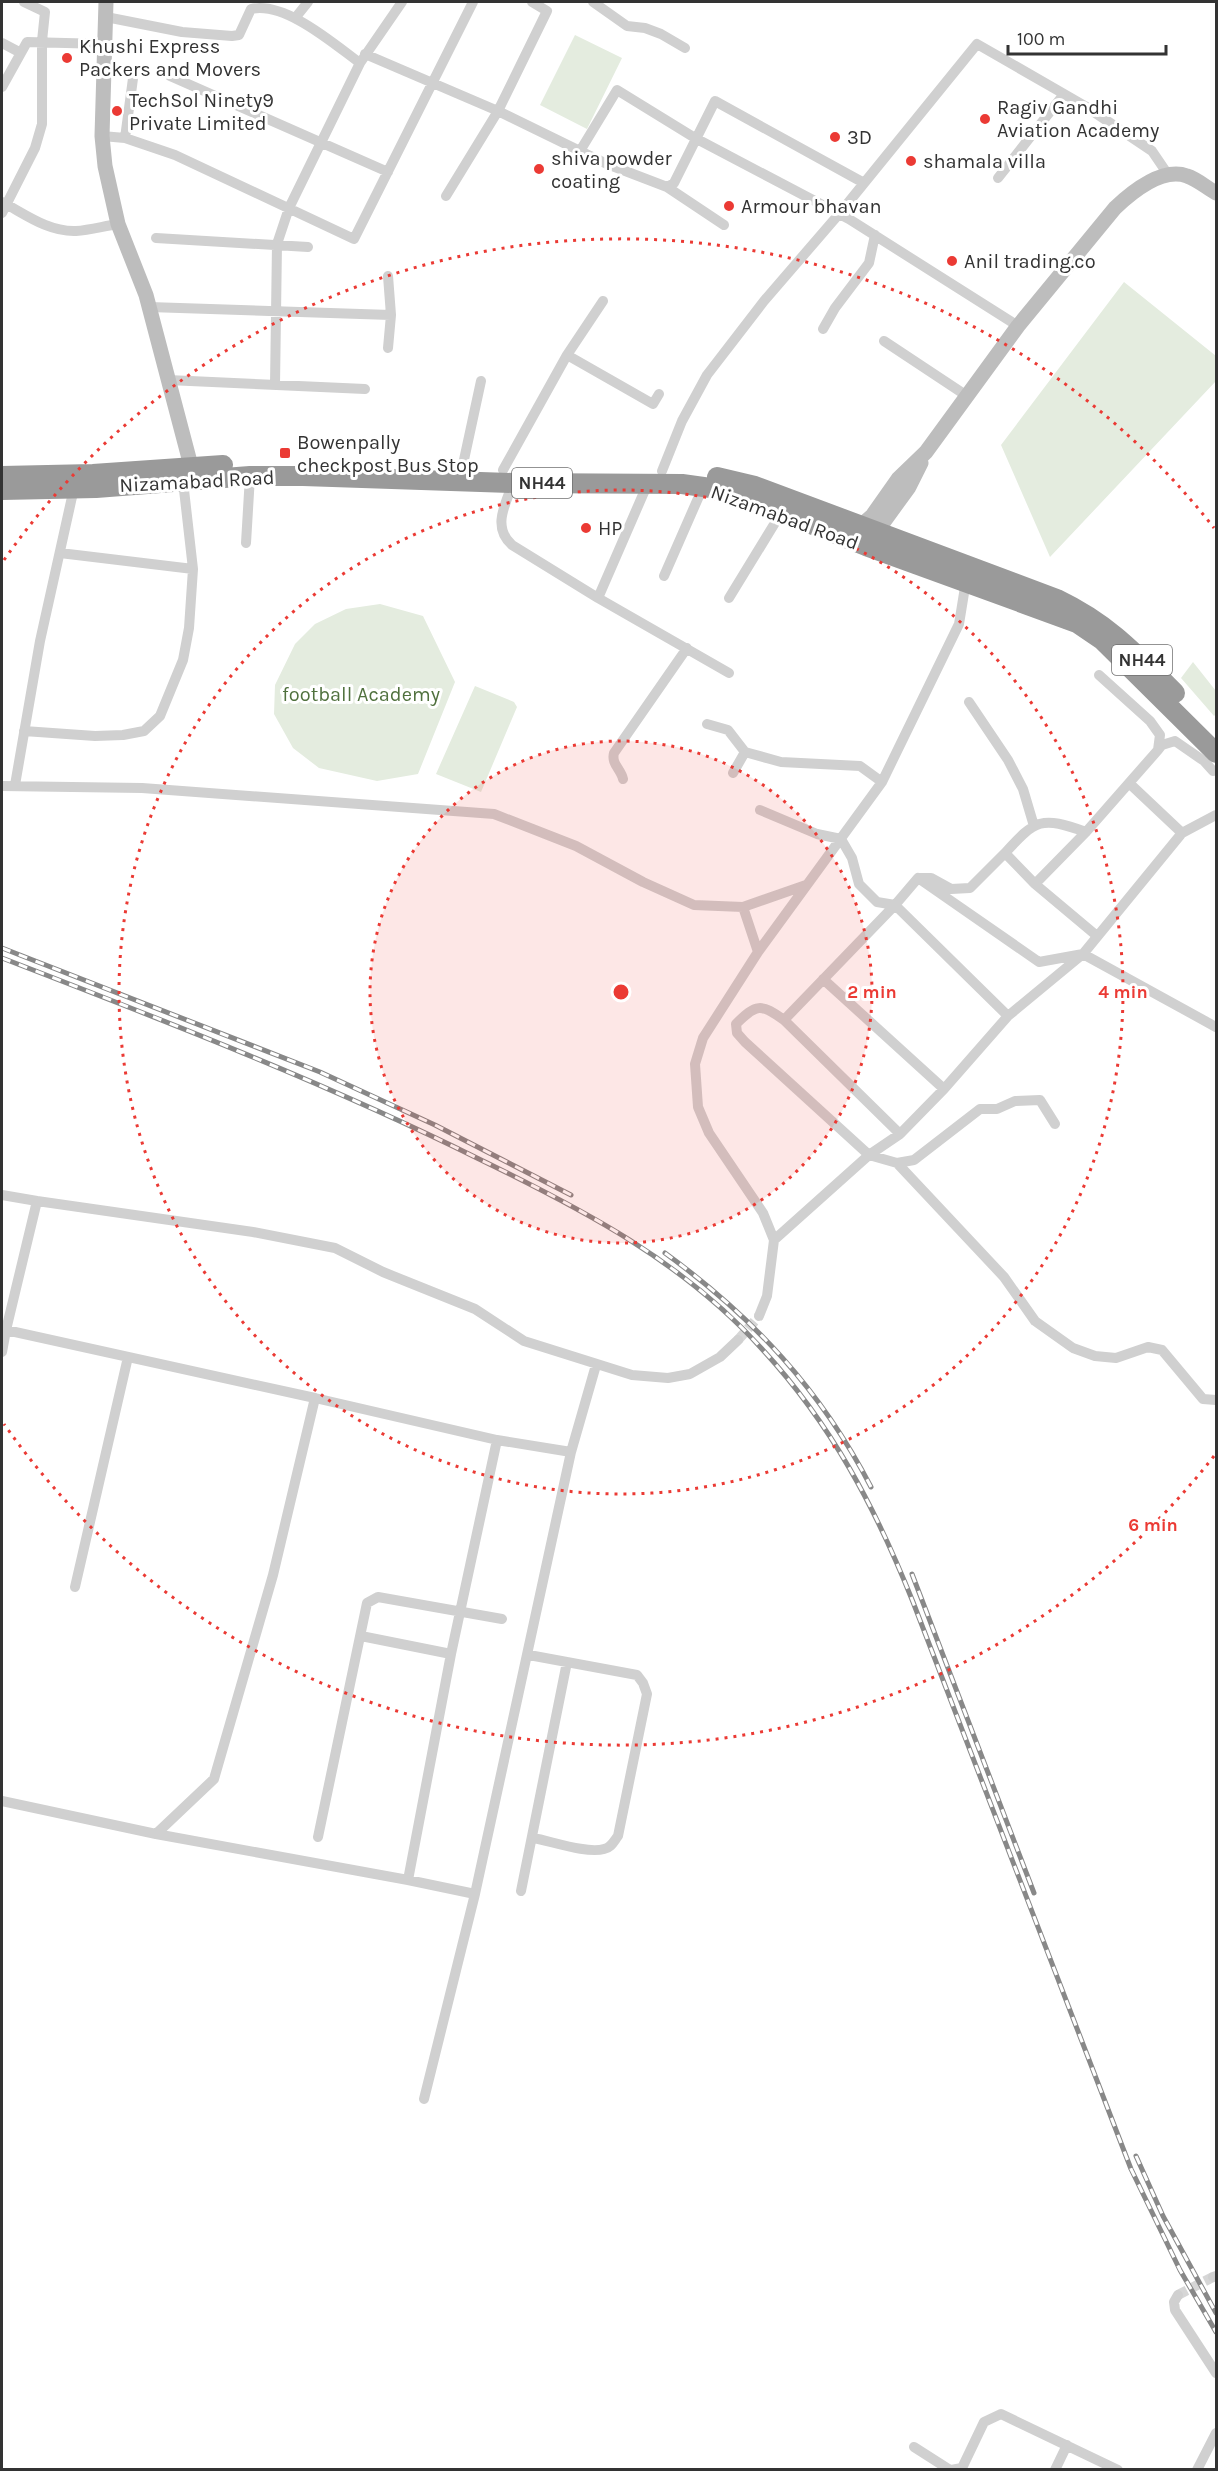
<svg xmlns="http://www.w3.org/2000/svg" width="1218" height="2471" viewBox="0 0 1218 2471" font-family="Karla,sans-serif">
<style>
.green{fill:#e4ecdf}
.lines{fill:none;stroke-linecap:round;stroke-linejoin:round}
.street-tunnel{stroke:#d6d6d6;stroke-width:10;stroke-dasharray:10 5;stroke-linecap:butt}
.street{stroke:#d0d0d0;stroke-width:10}
.secondary{stroke:#bdbdbd;stroke-width:15}
.highway{stroke:#9a9a9a;stroke-width:20}
.rail-casing{stroke:#888;stroke-width:5}
.rail{stroke:#fff;stroke-width:3;stroke-dasharray:9;stroke-linecap:butt}
.ring{fill:none;stroke:#eb3a34;stroke-width:3;stroke-dasharray:3 6}
.poi-dot{fill:#eb3a34;stroke:#fff;stroke-width:2}
.labels{text-anchor:middle;stroke-width:6;stroke-linejoin:round;paint-order:stroke}
.shield{fill:#fff;stroke:#707070;stroke-width:1.5}
.shield-label{font-size:18px;font-weight:bold;fill:#333}
.poi-label{font-size:20px;fill:#333;stroke:#fff;text-anchor:start}
.street-label{font-size:20px;fill:#333;stroke:#fff}
.park-label{font-size:20px;fill:#50713e;stroke:#fff}
.centre{fill:#eb3a34;stroke:#fff;stroke-width:3}
.ring-label{font-size:18px;text-anchor:middle;font-weight:bold;fill:#eb3a34;stroke:#fff;stroke-width:6;stroke-linejoin:round;paint-order:stroke}
</style>
<rect width="100%" height="100%" fill="#fff"/>
<path class="green" d="M 575,35 L 622,58 L 587,129 L 540,105 Z
M 1124,282 L 1216,356 L 1216,381 L 1050,557 L 1001,445 Z
M 380,604 L 423,616 L 455,682 L 418,774 L 377,781 L 319,768 L 293,748 L 274,714 L 275,685 L 295,644 L 315,624 L 346,609 Z
M 1193,662 L 1216,691 L 1216,714 L 1214,716 L 1181,678 Z
M 475,686 L 514,702 L 517,707 L 481,792 L 436,774 Z"/>
<g class="lines">
<path class="street-tunnel" d="M 738,1340 L 759,1316
M 1178,2295 L 1213,2277"/>
<path class="street" d="M 593,2 L 627,26 L 645,28 L 661,34 L 685,48
M 106,17 L 182,32 L 232,36 L 239,35 L 251,9 C 285,1 334,44 360,63
M 296,17 L 308,2
M 2,43 L 21,53
M 365,54 L 498,111 L 580,151 L 617,90 L 695,138 L 849,219 L 1018,326
M 170,76 L 388,172
M 2,87 L 27,42 L 104,44
M 102,136 L 125,138 L 175,155 L 354,239 L 473,2
M 125,138 L 134,71
M 580,151 L 607,164 L 667,187
M 998,178 L 1064,94
M 446,196 L 498,111 L 547,11 L 532,2
M 2,202 C 25,214 48,232 76,231 C 90,230 104,226 118,224
M 2,213 L 35,148 L 42,124 L 42,41 L 45,12 L 24,2
M 724,225 L 667,187 L 674,183 L 715,101 L 864,183
M 156,238 L 308,247
M 388,276 L 391,315 L 388,348
M 149,307 L 391,315
M 823,329 L 835,308 L 869,263 L 875,235
M 884,341 L 967,396
M 567,355 L 653,404 L 659,394
M 168,380 L 365,389
M 275,385 L 277,244 L 289,208 L 360,63 L 402,2
M 462,469 L 481,381
M 503,470 L 567,355 L 603,301
M 662,471 L 682,421 L 707,375 L 764,301 L 839,214 L 977,44 L 1085,106 L 1152,151 L 1169,176
M 513,483 C 505,505 492,527 512,545 L 598,598 L 729,673
M 246,543 L 250,476
M 60,553 L 193,569
M 664,576 L 703,487
M 598,598 L 648,483
M 729,598 L 781,513
M 969,702 L 1008,760 L 1023,789 L 1034,826
M 707,724 L 728,730 L 745,752
M 24,731 L 95,736 L 123,735 L 144,731 L 160,716 L 183,660 L 189,628 L 193,569 L 183,481
M 1158,750 L 1162,745 L 1175,741 L 1204,761 L 1213,771
M 733,773 L 745,752 L 781,762 L 860,766 L 882,782
M 623,779 C 621,769 611,764 614,753 L 687,648
M 1129,783 L 1182,833
M 15,785 L 40,641 L 74,488
M 2,786 L 142,788 L 494,814 L 576,846 L 643,882 L 694,905 L 743,907
M 760,810 L 817,834 L 841,839 L 852,858 L 859,884 L 877,902 L 895,905 L 1008,1016
M 1005,853 C 1036,819 1041,816 1086,832
M 918,878 L 931,878 L 951,889 L 970,888 L 1005,853 L 1035,884
M 1097,936 L 1035,884 L 1086,832 L 1158,750 L 1160,735 L 1150,721 L 1099,675
M 758,952 L 743,907 L 806,885
M 823,979 L 944,1089
M 784,1020 L 895,905 L 918,878 L 1039,962 L 1083,954 L 1182,833 L 1216,815
M 900,1134 L 784,1020 C 761,1003 756,1004 736,1024 L 737,1033 L 745,1042 L 869,1155 L 897,1163 L 1004,1277 L 1035,1321 L 1073,1348 L 1095,1356 L 1116,1358 L 1148,1347 L 1162,1350 L 1203,1399 L 1216,1400
M 897,1163 L 914,1160 L 980,1109 L 997,1109 L 1015,1101 L 1040,1100 L 1055,1124
M 2,1195 L 37,1201
M 774,1240 L 869,1155 L 900,1134 L 944,1089 L 1008,1016 L 1083,954 L 1216,1027
M 759,1316 L 767,1296 L 774,1240 L 763,1213 L 709,1133 L 698,1107 L 695,1064 L 703,1038 L 758,952 L 882,782 L 959,624 L 966,581
M 6,1330 L 37,1201 L 253,1232 L 335,1248 L 383,1272 L 475,1309 L 524,1341 L 632,1375 L 668,1378 L 690,1374 L 720,1357 L 738,1340
M 2,1352 L 6,1330 L 315,1398
M 75,1587 L 128,1357
M 361,1636 L 451,1654 L 497,1440 L 571,1452
M 451,1654 L 408,1880 L 475,1894
M 529,1655 L 637,1675 L 643,1683 L 647,1694 L 618,1836 C 614,1841 611,1848 604,1849 C 587,1854 551,1841 533,1838
M 2,1801 L 156,1834
M 318,1837 L 367,1603 L 378,1597 L 502,1619
M 408,1880 L 156,1834 L 214,1779 L 273,1575 L 315,1398 L 497,1440
M 521,1891 L 567,1662
M 424,2099 L 475,1894 L 571,1452 L 596,1365
M 1213,2277 L 1216,2276
M 1178,2295 L 1174,2302 L 1175,2310 L 1216,2373
M 914,2447 L 950,2470
M 951,2470 L 962,2468 L 984,2422 L 1001,2414 L 1118,2470
M 1055,2470 L 1067,2445
M 1197,2470 L 1216,2433"/>
<path class="secondary" d="M 106,2 L 102,136 L 105,166 L 118,224 L 146,295 L 191,466
M 856,530 L 872,516 L 898,479 L 926,452 L 1018,326 L 1115,208 C 1132,192 1162,167 1187,176 C 1197,179 1207,188 1216,193
M 872,538 L 909,487 L 921,463"/>
<path class="highway" d="M 2,476 L 93,474 L 223,465
M 717,477 L 755,486 L 1057,599 C 1109,624 1135,653 1175,693
M 2,490 L 96,488 L 250,476 L 303,476 L 513,483 L 682,484 L 725,490 L 866,546 L 1077,623 L 1102,640 L 1216,753"/>
<defs>
<path id="rail" d="M 2,948 L 320,1072 L 435,1125 L 571,1195
M 2,958 C 163,1020 324,1082 479,1159 C 582,1209 684,1262 762,1349 C 832,1425 875,1507 913,1602 L 1131,2169 L 1180,2270 L 1216,2332
M 665,1253 C 753,1317 821,1390 871,1487
M 912,1574 L 1034,1893
M 1136,2156 L 1163,2216 L 1216,2313"/>
</defs>
<use href="#rail" class="rail-casing"/>
<use href="#rail" class="rail"/>
</g>
<circle cx="621" cy="992" r="251" fill="#eb3a34" fill-opacity=".12"/>
<g class="ring">
<circle cx="621" cy="992" r="251"/>
<circle cx="621" cy="992" r="502"/>
<path d="M1214 1456A753 753 0 0 1 4 1424M4 560A753 753 0 0 1 1214 528"/>
</g>
<g class="poi-dot">
<circle cx="67" cy="58" r="6"/>
<circle cx="117" cy="111" r="6"/>
<circle cx="985" cy="119" r="6"/>
<circle cx="835" cy="137" r="6"/>
<circle cx="911" cy="161" r="6"/>
<circle cx="539" cy="169" r="6"/>
<circle cx="729" cy="206" r="6"/>
<circle cx="952" cy="261" r="6"/>
<rect x="279" y="447" width="12" height="12" rx="3"/>
<circle cx="586" cy="528" r="6"/>
</g>
<g class="labels">
<g class="shield">
<rect x="512" y="468" width="60" height="30" rx="4.5"/>
<rect x="1112" y="645" width="60" height="30" rx="4.5"/>
</g>
<g class="shield-label">
<text x="542" y="489">NH44</text>
<text x="1142" y="666">NH44</text>
</g>
<g class="poi-label">
<text x="79" y="53">Khushi Express<tspan x="79" dy="23">Packers and Movers</tspan></text>
<text x="129" y="107">TechSol Ninety9<tspan x="129" dy="23">Private Limited</tspan></text>
<text x="997" y="114">Ragiv Gandhi<tspan x="997" dy="23">Aviation Academy</tspan></text>
<text x="847" y="144">3D</text>
<text x="551" y="165">shiva powder<tspan x="551" dy="23">coating</tspan></text>
<text x="923" y="168">shamala villa</text>
<text x="741" y="213">Armour bhavan</text>
<text x="964" y="268">Anil trading.co</text>
<text x="297" y="449">Bowenpally<tspan x="297" dy="23">checkpost Bus Stop</tspan></text>
<text x="598" y="535">HP</text>
</g>
<g class="street-label">
<text transform="translate(197 481) rotate(-3)" y="7">Nizamabad Road</text>
<text transform="translate(785 517) rotate(20)" y="7">Nizamabad Road</text>
</g>
<g class="park-label">
<text x="361" y="701">football Academy</text>
</g>
</g>
<circle cx="621" cy="992" r="9" class="centre"/>
<g class="ring-label">
<text x="872" y="998">2 min</text>
<text x="1123" y="998">4 min</text>
<text x="1153" y="1531">6 min</text>
</g>
<rect width="1218" height="2471" fill="none" stroke="#333333" stroke-width="6"/>
<path d="M1008 45v9h158v-9" fill="none" stroke="#333333" stroke-width="3"/>
<text x="1017" y="45" font-size="18" fill="#333333" stroke="#ffffff" stroke-width="4.5" paint-order="stroke">100 m</text>
</svg>
